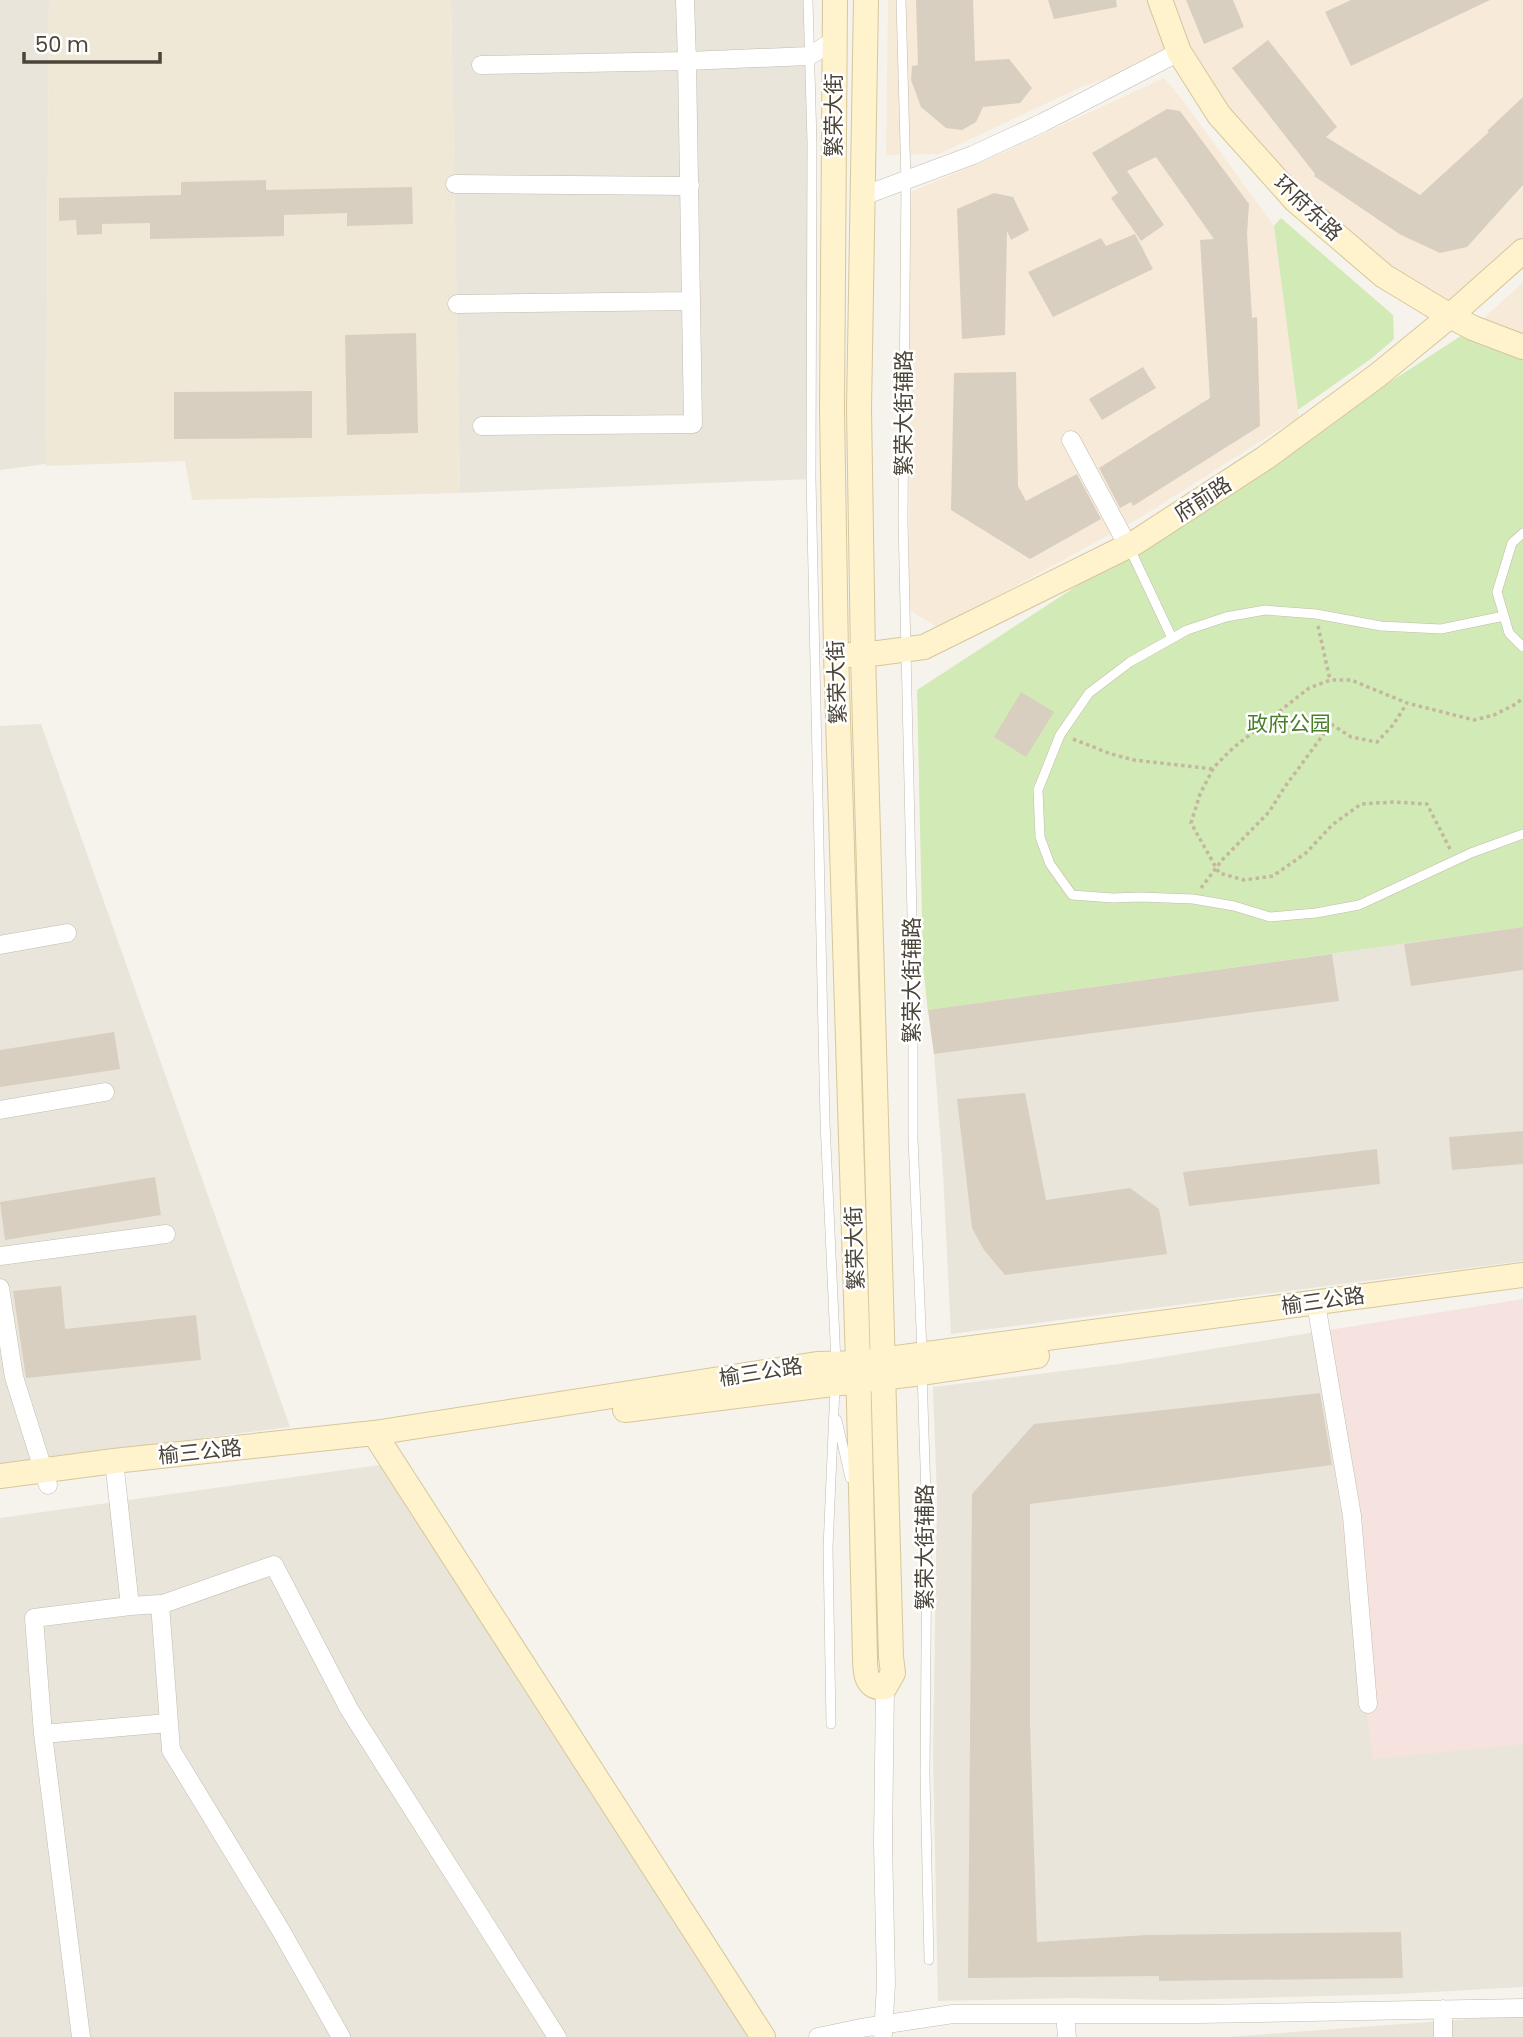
<svg xmlns="http://www.w3.org/2000/svg" width="1523" height="2037" viewBox="0 0 1523 2037" font-family="Poppins,'Noto Sans SC',sans-serif">
<style>
.residential{fill:#eae5da}
.commercial{fill:#f7ead8}
.education{fill:#efe8d6}
.medical{fill:#f6e3e0}
.green{fill:#d2eab5}
.building{fill:#d8cfc1}
.lines{fill:none;stroke-linecap:round;stroke-linejoin:round}
.lane-casing{stroke:#c2bbae;stroke-width:10}
.street-casing{stroke:#c2bbae;stroke-width:19}
.secondary-casing{stroke:#d6c79b;stroke-width:26}
.path{stroke:#c4b79f;stroke-width:3.5;stroke-dasharray:3.5 3.5;stroke-linecap:butt}
.lane{stroke:#fff;stroke-width:9}
.street{stroke:#fff;stroke-width:18}
.secondary{stroke:#fff3cd;stroke-width:24}
.labels{text-anchor:middle;stroke-width:5;stroke-linejoin:round;paint-order:stroke}
.street-label{font-size:21px;fill:#4b4439;stroke:#fff}
.park-label{font-size:21px;fill:#4a7f2a;stroke:#fff}
</style>
<rect width="100%" height="100%" fill="#f6f3ec"/>
<path class="residential" d="M 0,0 L 49,0 L 46,464 L 0,470 Z
M 451,0 L 808,0 L 811,479 L 460,493 Z
M 41,724 L 290,1427 L 0,1464 L 0,726 Z
M 1523,927 L 1523,1261 L 951,1334 L 943,1173 L 934,1054 L 928,1010 Z
M 1316,1332 L 1523,1744 L 1523,1987 L 1397,1994 L 1177,2000 L 1070,1998 L 938,2001 L 933,1756 L 937,1499 L 933,1387 L 1119,1364 Z
M 394,1463 L 763,2037 L 0,2037 L 0,1518 Z
M 1523,2015 L 1523,2037 L 1228,2037 Z"/>
<path class="commercial" d="M 888,0 L 1523,0 L 1523,252 L 1450,316 L 1325,227 L 1179,52 L 1079,88 L 939,154 L 886,155 Z
M 1164,78 L 1181,98 L 1274,226 L 1299,417 L 1138,519 L 939,628 L 909,610 L 910,192 L 1000,154 Z
M 1523,282 L 1523,347 L 1473,328 L 1518,287 Z"/>
<path class="education" d="M 49,0 L 451,0 L 460,493 L 192,500 L 185,461 L 46,466 Z"/>
<path class="medical" d="M 1523,1299 L 1523,1744 L 1373,1759 L 1316,1332 Z"/>
<path class="green" d="M 1281,218 L 1393,315 L 1394,339 L 1372,358 L 1298,410 L 1274,226 Z
M 1473,328 L 1523,347 L 1523,927 L 929,1010 L 928,1012 L 923,966 L 917,690 Z"/>
<path class="building" d="M 916,0 L 973,0 L 975,61 L 1009,59 L 1032,88 L 1020,103 L 983,107 L 976,122 L 962,130 L 946,128 L 921,107 L 911,80 L 912,66 L 918,65 Z
M 1048,0 L 1116,0 L 1117,7 L 1054,19 Z
M 1186,0 L 1233,0 L 1244,27 L 1204,44 Z
M 1351,0 L 1490,0 L 1351,66 L 1325,12 Z
M 1268,40 L 1337,127 L 1326,137 L 1420,195 L 1489,132 L 1487,131 L 1523,97 L 1523,185 L 1467,247 L 1440,253 L 1401,235 L 1314,176 L 1315,174 L 1232,68 Z
M 1167,109 L 1180,111 L 1249,204 L 1247,234 L 1252,318 L 1257,317 L 1260,426 L 1133,506 L 1131,502 L 1120,508 L 1099,468 L 1210,398 L 1200,240 L 1214,239 L 1156,157 L 1127,171 L 1164,225 L 1141,241 L 1111,198 L 1118,193 L 1092,153 Z
M 266,180 L 266,190 L 412,187 L 413,224 L 347,226 L 347,213 L 284,215 L 284,236 L 150,239 L 150,223 L 102,224 L 102,234 L 77,235 L 76,220 L 59,221 L 59,198 L 181,195 L 181,182 Z
M 994,193 L 1013,197 L 1029,230 L 1011,240 L 1007,231 L 1005,335 L 962,339 L 957,209 Z
M 1135,234 L 1153,269 L 1053,317 L 1028,272 L 1101,238 L 1106,246 Z
M 416,333 L 418,433 L 347,435 L 345,335 Z
M 1143,367 L 1156,388 L 1102,420 L 1089,399 Z
M 1016,372 L 1018,486 L 1026,501 L 1077,474 L 1101,519 L 1030,559 L 951,510 L 954,373 Z
M 312,391 L 312,438 L 174,439 L 174,392 Z
M 1021,692 L 1054,712 L 1026,757 L 994,737 Z
M 1523,927 L 1523,970 L 1411,986 L 1404,944 Z
M 1332,954 L 1339,1001 L 934,1054 L 928,1010 Z
M 114,1032 L 120,1069 L 0,1087 L 0,1050 Z
M 1025,1093 L 1046,1200 L 1130,1188 L 1159,1209 L 1167,1254 L 1005,1275 L 984,1250 L 972,1228 L 957,1099 Z
M 1523,1131 L 1523,1164 L 1452,1170 L 1449,1137 Z
M 1377,1149 L 1380,1184 L 1189,1206 L 1183,1172 Z
M 155,1177 L 161,1215 L 5,1240 L 0,1202 Z
M 61,1286 L 65,1329 L 196,1315 L 201,1360 L 26,1378 L 13,1291 Z
M 1320,1393 L 1332,1465 L 1030,1504 L 1030,1723 L 1037,1942 L 1146,1935 L 1401,1932 L 1403,1978 L 1159,1981 L 1159,1976 L 968,1978 L 972,1494 L 1034,1424 Z"/>
<g class="lines">
<defs>
<path id="lane" d="M 808,0 L 812,143 L 811,479 L 825,1122 L 836,1363
M 901,0 L 906,181 L 903,519 L 913,960 L 913,1138 L 922,1352
M 1523,533 L 1512,543 L 1497,592 L 1509,633 L 1523,647
M 1129,547 L 1172,638
M 1504,616 L 1441,629 L 1381,626 L 1316,614 L 1265,610 L 1226,617 L 1187,630 L 1130,662 L 1089,693 L 1060,735 L 1038,790 L 1040,837 L 1050,864 L 1072,895 L 1113,898 L 1140,897 L 1193,899 L 1234,906 L 1270,917 L 1316,913 L 1359,905 L 1471,853 L 1523,834
M 922,1373 L 927,1526 L 925,1775 L 929,1960
M 837,1420 L 850,1478
M 831,1724 L 828,1548 L 835,1387"/>
<path id="street" d="M 481,65 L 687,61 L 685,0
M 455,184 L 690,186
M 863,196 L 973,155 L 1042,123 L 1179,52
M 457,304 L 691,301
M 482,426 L 693,424 L 687,61 L 809,56 L 835,40
M 1071,440 L 1128,546
M 0,945 L 67,933
M 0,1110 L 105,1092
M 0,1256 L 166,1234
M 0,1288 L 14,1377 L 48,1485
M 1318,1315 L 1352,1516 L 1368,1704
M 114,1461 L 130,1606 L 160,1604 L 171,1750 L 280,1929 L 341,2037
M 160,1605 L 274,1565 L 349,1709 L 557,2037
M 130,1606 L 34,1618 L 43,1734 L 168,1723
M 43,1734 L 81,2037
M 1065,2014 L 1067,2037
M 883,2034 L 886,1984 L 883,1843 L 885,1687
M 818,2037 L 861,2028 L 953,2014 L 1199,2014 L 1523,2008
M 1443,2037 L 1443,2009"/>
<path id="secondary" d="M 835,0 L 832,410 L 836,654 L 858,1363 L 865,1658 C 865,1672 866,1690 885,1687 L 893,1673 L 891,1657 L 863,655 L 859,409 L 866,0
M 1160,0 L 1179,52 L 1219,115 L 1295,200 L 1384,276 L 1450,316 L 1473,328 L 1523,347
M 849,655 L 863,655 L 924,647 L 1136,542 L 1265,458 L 1378,375 L 1450,316 L 1523,251
M 625,1410 L 922,1373 L 1037,1356
M 374,1433 L 763,2037
M 0,1476 L 114,1461 L 374,1433 L 817,1364 L 858,1363 L 1523,1275"/>
</defs>
<use href="#lane" class="lane-casing"/>
<use href="#street" class="street-casing"/>
<use href="#secondary" class="secondary-casing"/>
<path class="path" d="M 1318,626 L 1330,680
M 1073,739 L 1111,754 L 1134,760 L 1213,769
M 1450,849 L 1427,804 L 1394,802 L 1361,804 L 1332,825 L 1306,853 L 1273,876 L 1244,880 L 1219,873 L 1191,823 L 1200,794 L 1214,767 L 1233,748 L 1309,688 L 1330,680 L 1351,680 L 1407,703 L 1474,720 L 1494,715 L 1516,704 L 1523,698
M 1201,888 L 1222,860 L 1269,812 L 1284,788 L 1331,724 L 1351,737 L 1377,742 L 1393,725 L 1407,703"/>
<use href="#lane" class="lane"/>
<use href="#street" class="street"/>
<use href="#secondary" class="secondary"/>
</g>
<g class="labels">
<g class="street-label">
<text transform="translate(834 115) rotate(-90)" y="7">繁荣大街</text>
<text transform="translate(1308 208) rotate(43)" y="7">环府东路</text>
<text transform="translate(904 413) rotate(-90)" y="7">繁荣大街辅路</text>
<text transform="translate(1203 499) rotate(-33)" y="7">府前路</text>
<text transform="translate(837 682) rotate(-92)" y="7">繁荣大街</text>
<text transform="translate(912 980) rotate(-90)" y="7">繁荣大街辅路</text>
<text transform="translate(855 1248) rotate(-92)" y="7">繁荣大街</text>
<text transform="translate(1323 1301) rotate(-8)" y="7">榆三公路</text>
<text transform="translate(761 1372) rotate(-9)" y="7">榆三公路</text>
<text transform="translate(200 1452) rotate(-6)" y="7">榆三公路</text>
<text transform="translate(925 1547) rotate(-90)" y="7">繁荣大街辅路</text>
</g>
<g class="park-label">
<text x="1289" y="731">政府公园</text>
</g>
</g>
<path d="M24 52v10h136v-10" fill="none" stroke="#4b4439" stroke-width="3.5"/>
<text x="35" y="52" font-size="21" fill="#4b4439" stroke="#ffffff" stroke-width="5" paint-order="stroke">50 m</text>
</svg>
